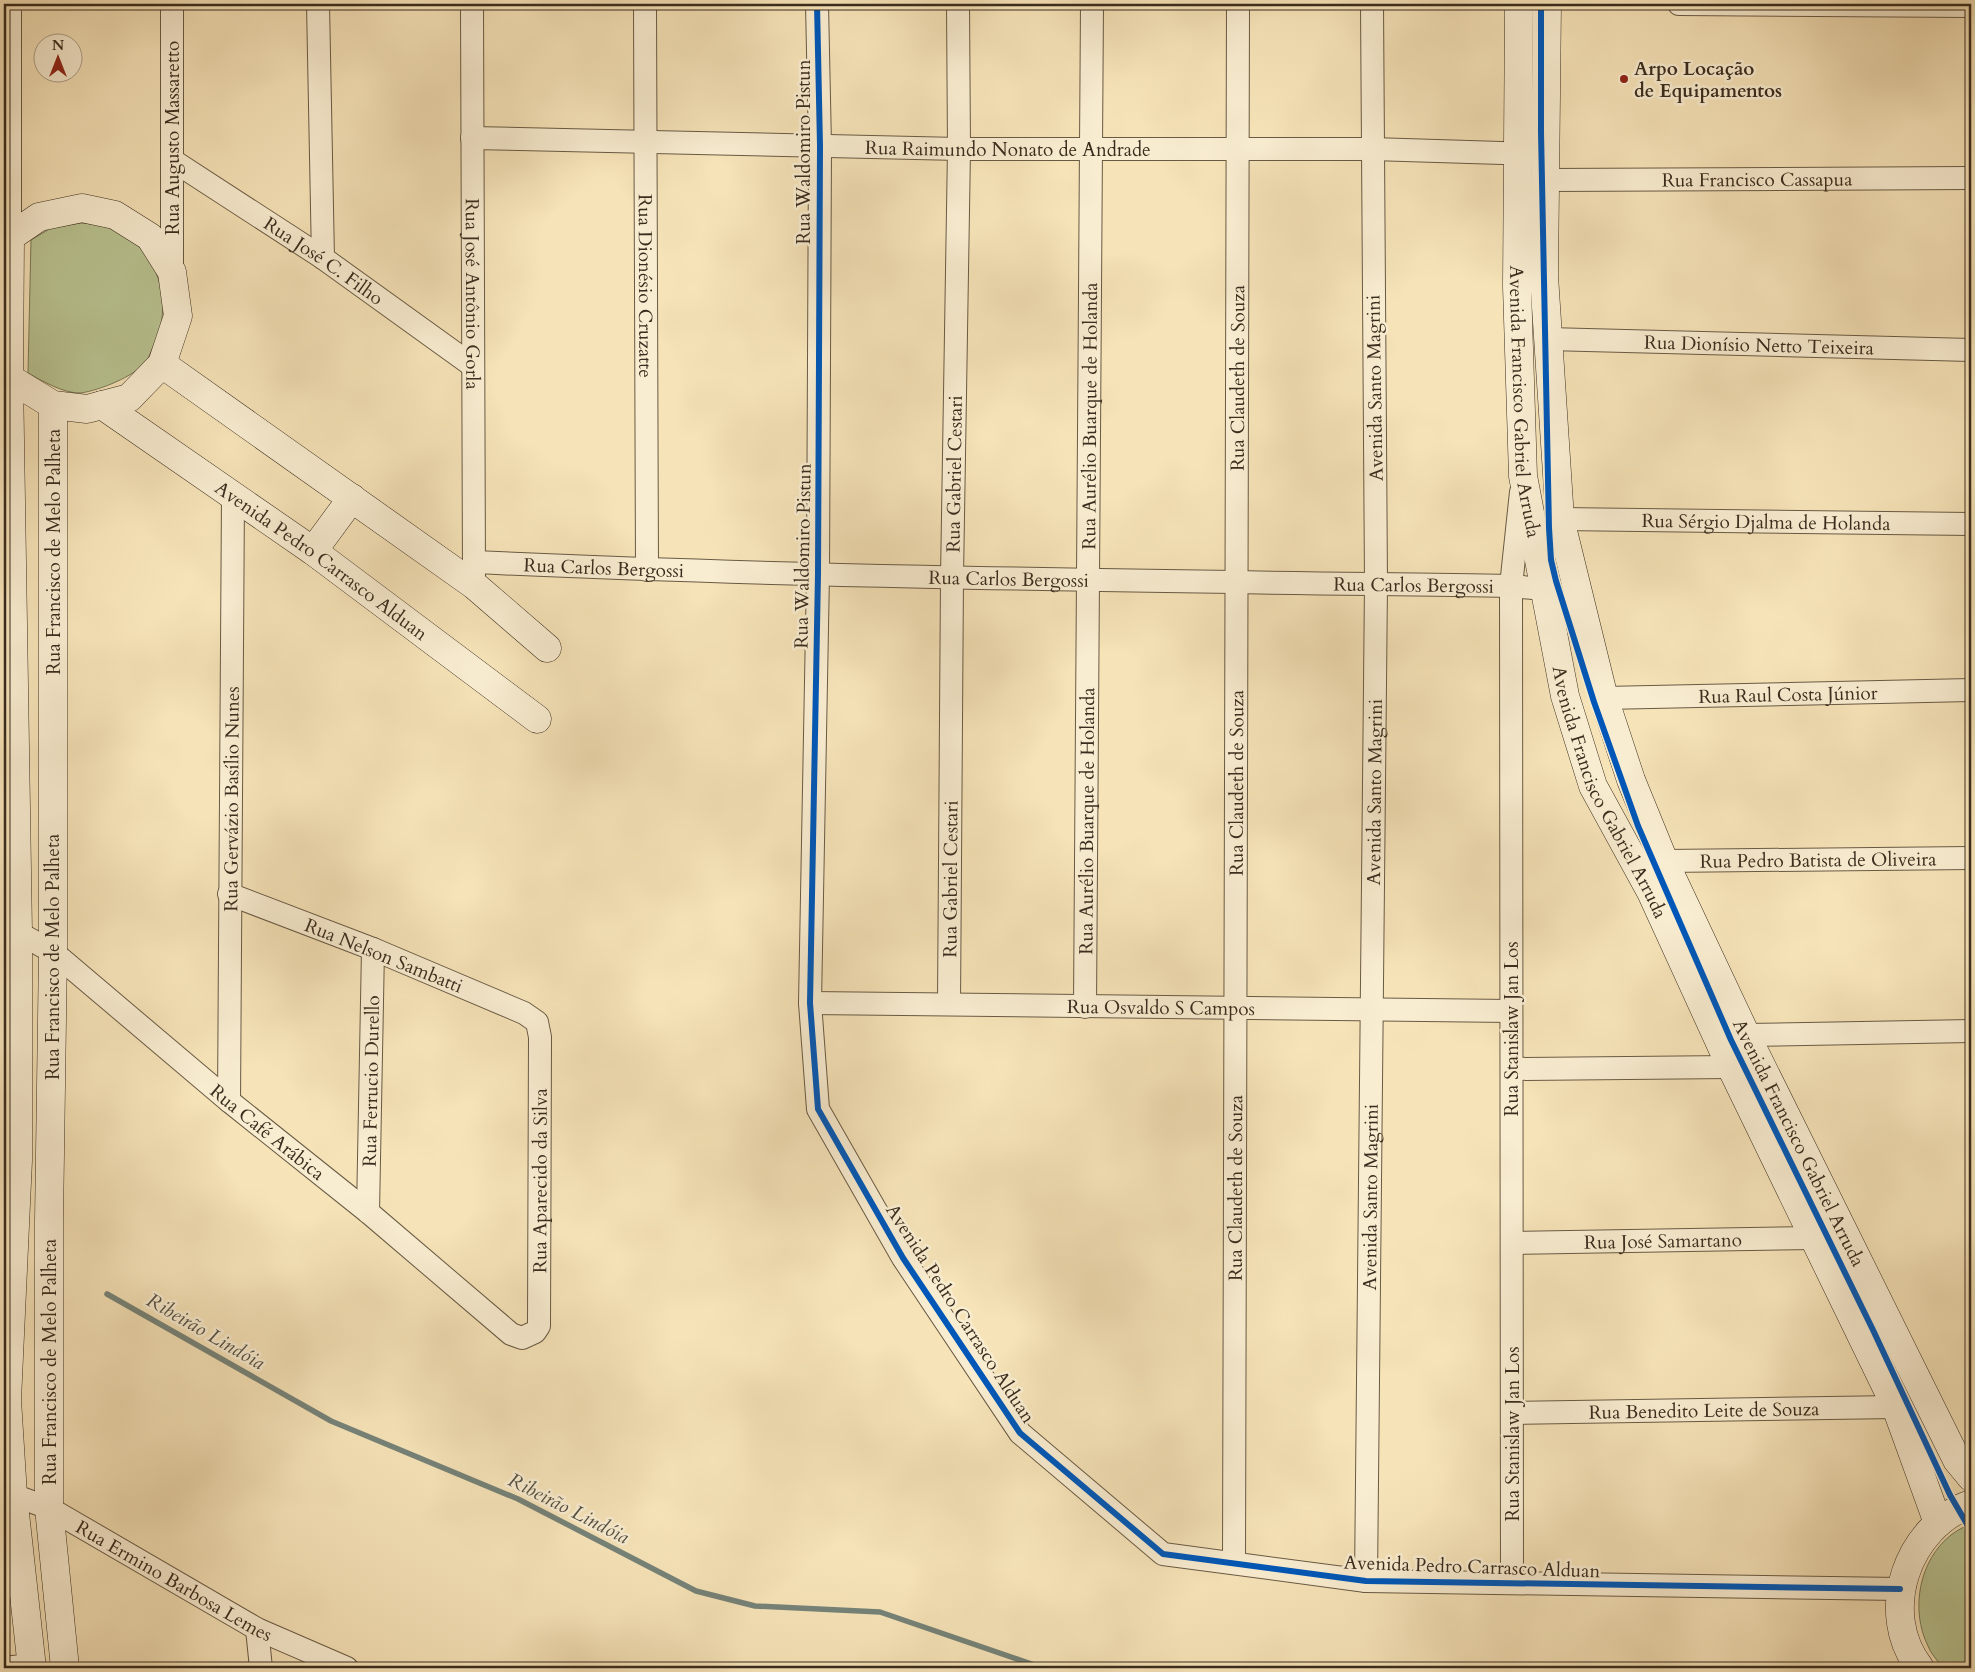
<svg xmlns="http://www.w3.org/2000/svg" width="1975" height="1672" viewBox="0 0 1975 1672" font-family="Cardo,serif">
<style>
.green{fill:#b9c492;stroke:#7a7858}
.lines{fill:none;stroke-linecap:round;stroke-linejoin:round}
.stream{stroke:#768379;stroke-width:5.5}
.street-casing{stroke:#695a44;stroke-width:24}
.secondary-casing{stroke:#3a2c1e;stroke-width:29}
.street{stroke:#f9edd1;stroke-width:22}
.secondary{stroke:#f9edd1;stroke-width:28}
.cycleway-casing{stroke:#f9edd1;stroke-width:9}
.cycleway{stroke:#0057b8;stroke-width:6}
.poi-dot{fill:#8f2418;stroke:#f9edd1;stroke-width:2}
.labels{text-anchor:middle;stroke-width:5;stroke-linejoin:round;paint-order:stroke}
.poi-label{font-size:19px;font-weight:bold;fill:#3a2c1e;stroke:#f9edd1;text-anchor:start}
.street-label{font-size:19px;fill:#3a2c1e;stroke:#f9edd1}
.water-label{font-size:20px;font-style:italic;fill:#535044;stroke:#f9edd1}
</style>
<rect width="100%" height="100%" fill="#f6e3b8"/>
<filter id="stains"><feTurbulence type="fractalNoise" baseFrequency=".004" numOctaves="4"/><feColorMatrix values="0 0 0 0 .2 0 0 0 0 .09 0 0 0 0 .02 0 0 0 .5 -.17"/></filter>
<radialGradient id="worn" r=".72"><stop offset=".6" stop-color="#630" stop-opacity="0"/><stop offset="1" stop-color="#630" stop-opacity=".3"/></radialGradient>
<path class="green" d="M 81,223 C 90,224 103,224 111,227 C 157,248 175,300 154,345 C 151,350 149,358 146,362 C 133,377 100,390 81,393 C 65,394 42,381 28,373 L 31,240 L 51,228 Z
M 1971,1523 L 1971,1668 L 1943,1668 C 1938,1661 1931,1654 1928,1646 C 1910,1610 1919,1560 1951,1535 C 1957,1530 1965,1527 1971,1523 Z"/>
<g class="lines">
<path class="stream" d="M 107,1294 L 331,1421 L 518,1499 L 696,1591 L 755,1606 L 880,1612 L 1043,1668"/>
<defs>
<g id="street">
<path d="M 318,4 L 323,258"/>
<path id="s1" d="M 472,4 L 474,577"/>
<path id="s2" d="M 645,4 L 647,570"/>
<path d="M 817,4 L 820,146 L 818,574 L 810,1003 L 818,1109 L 903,1258 L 1020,1433 L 1163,1554 L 1366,1581 L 1900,1589"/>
<path d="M 1679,4 L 1971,6"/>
<path id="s3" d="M 472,138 L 959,149 L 1372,149 L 1536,154"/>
<path id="s4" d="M 172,160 L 323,258 L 473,366"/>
<path id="s5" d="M 1545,180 L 1971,178"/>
<path d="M 10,237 L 10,4"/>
<path d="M 172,272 L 172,4"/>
<path id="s6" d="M 1548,339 L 1971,350"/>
<path id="s7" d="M 1560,519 L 1971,524"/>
<path id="s8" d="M 474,562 C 819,578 1165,581 1511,586 L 1544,589"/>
<path id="s9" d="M 1604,698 L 1971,690"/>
<path id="s10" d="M 1664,861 L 1971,858"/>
<path id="s11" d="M 4,925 L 53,952 L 229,1101 L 368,1212 L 511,1334 L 522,1338 L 535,1332 L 539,1326 L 540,1037 L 537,1022 L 524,1013 L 373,949 L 229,894"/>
<path id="s12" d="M 810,1003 L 1511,1011"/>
<path id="s13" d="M 949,1004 L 952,577 L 959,149 L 958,4"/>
<path id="s14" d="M 1085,1007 L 1092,4"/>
<path d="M 1746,1035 L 1971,1031"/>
<path d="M 1512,1069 L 1731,1067"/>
<path id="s15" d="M 229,1101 L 233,496"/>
<path id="s16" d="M 368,1212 L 373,949"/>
<path id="s17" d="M 1512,1243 L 1814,1238"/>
<path id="s18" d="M 1512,1413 L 1896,1407"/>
<path id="s19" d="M 4,1487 L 13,1495 L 49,1508 L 257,1629 L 347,1668"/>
<path id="s20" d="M 1234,1563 L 1238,4"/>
<path id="s21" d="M 1366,1581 L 1376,584 L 1372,4"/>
<path d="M 1512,1583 L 1511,586 L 1521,492"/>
<path d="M 257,1629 L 261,1668"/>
<path d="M 4,1668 L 31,1665"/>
</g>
<g id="secondary">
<path id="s22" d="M 1519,4 L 1517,286 L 1523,476 L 1565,696 L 1593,786 L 1651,892 L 1731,1067 L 1896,1407 L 1938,1523"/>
<path id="s23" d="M 1547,4 L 1544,276 L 1560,519 L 1604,698 L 1631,780 L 1664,861 L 1746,1035 L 1957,1460 L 1971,1477"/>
<path d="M 162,364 L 474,585 L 547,648"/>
<path d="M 9,378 L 53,405 L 87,409 L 129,398 L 162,364 L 178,316 L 172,272 L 150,237 L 115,215 L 82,208 L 39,217 L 10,237 L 9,378 L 18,932 L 18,1160 L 7,1400 L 13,1495 L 32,1668"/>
<path d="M 53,405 L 53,952 L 49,1221 L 49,1508 L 65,1668"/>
<path id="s24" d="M 102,405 L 313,551 L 537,719"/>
<path d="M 313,551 L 352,498"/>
<path d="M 1920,1668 C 1877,1613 1907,1526 1971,1504"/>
</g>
</defs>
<use href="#street" class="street-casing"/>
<use href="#secondary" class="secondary-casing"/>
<use href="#street" class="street"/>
<use href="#secondary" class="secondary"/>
<defs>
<path id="cycleway" d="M 817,4 L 820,146 L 818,574 L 810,1003 L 818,1109 L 903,1258 L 1020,1433 L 1163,1554 L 1366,1581 L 1900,1589
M 1541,4 L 1541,132 L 1549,528 L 1551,560 L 1556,581 L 1594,702 L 1638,826 L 1731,1040 L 1873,1330 L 1950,1495 L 1971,1531"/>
</defs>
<use href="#cycleway" class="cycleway-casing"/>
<use href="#cycleway" class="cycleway"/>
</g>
<circle class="poi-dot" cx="1624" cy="79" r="5"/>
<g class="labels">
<g class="poi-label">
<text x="1634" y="75">Arpo Locação<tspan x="1634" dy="22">de Equipamentos</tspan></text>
</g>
<g class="street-label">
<text transform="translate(172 138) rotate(-90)" y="7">Rua Augusto Massaretto</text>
<text dy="7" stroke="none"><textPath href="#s3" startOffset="536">Rua Raimundo Nonato de Andrade</textPath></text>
<text transform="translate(803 152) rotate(-90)" y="7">Rua Waldomiro Pistun</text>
<text dy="7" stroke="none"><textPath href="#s5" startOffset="212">Rua Francisco Cassapua</textPath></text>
<text dy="7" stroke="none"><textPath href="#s4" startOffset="182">Rua José C. Filho</textPath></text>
<text dy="7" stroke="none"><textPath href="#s2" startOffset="282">Rua Dionésio Cruzatte</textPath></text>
<text dy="7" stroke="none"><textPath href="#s1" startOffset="290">Rua José Antônio Gorla</textPath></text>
<text dy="7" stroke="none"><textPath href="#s6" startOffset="211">Rua Dionísio Netto Teixeira</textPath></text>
<text dy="7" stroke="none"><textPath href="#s20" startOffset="1185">Rua Claudeth de Souza</textPath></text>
<text transform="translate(1374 388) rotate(-91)" y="7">Avenida Santo Magrini</text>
<text dy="7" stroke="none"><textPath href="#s22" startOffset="398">Avenida Francisco Gabriel Arruda</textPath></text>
<text dy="7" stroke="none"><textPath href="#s14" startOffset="591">Rua Aurélio Buarque de Holanda</textPath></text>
<text dy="7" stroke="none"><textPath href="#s13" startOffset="530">Rua Gabriel Cestari</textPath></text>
<text dy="7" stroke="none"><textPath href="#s7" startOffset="206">Rua Sérgio Djalma de Holanda</textPath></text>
<text transform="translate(53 552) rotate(-90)" y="7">Rua Francisco de Melo Palheta</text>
<text transform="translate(802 556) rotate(-89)" y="7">Rua Waldomiro Pistun</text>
<text dy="7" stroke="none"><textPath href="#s24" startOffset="269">Avenida Pedro Carrasco Alduan</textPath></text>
<text dy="7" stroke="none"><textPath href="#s8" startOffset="130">Rua Carlos Bergossi</textPath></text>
<text dy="7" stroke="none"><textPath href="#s8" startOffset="535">Rua Carlos Bergossi</textPath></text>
<text dy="7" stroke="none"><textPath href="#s8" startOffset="940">Rua Carlos Bergossi</textPath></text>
<text dy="7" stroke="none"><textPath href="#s9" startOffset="184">Rua Raul Costa Júnior</textPath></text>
<text dy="7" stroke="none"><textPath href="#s20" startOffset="780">Rua Claudeth de Souza</textPath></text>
<text dy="7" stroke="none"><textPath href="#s22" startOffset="802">Avenida Francisco Gabriel Arruda</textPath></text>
<text dy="7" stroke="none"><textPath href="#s21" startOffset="789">Avenida Santo Magrini</textPath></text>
<text dy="7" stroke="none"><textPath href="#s15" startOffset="302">Rua Gervázio Basílio Nunes</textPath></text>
<text dy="7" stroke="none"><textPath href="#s14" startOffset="186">Rua Aurélio Buarque de Holanda</textPath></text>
<text dy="7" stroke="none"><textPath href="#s10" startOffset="154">Rua Pedro Batista de Oliveira</textPath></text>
<text dy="7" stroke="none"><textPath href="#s13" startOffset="125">Rua Gabriel Cestari</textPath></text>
<text transform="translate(384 955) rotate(22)" y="7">Rua Nelson Sambatti</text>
<text transform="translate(52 957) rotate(-90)" y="7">Rua Francisco de Melo Palheta</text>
<text dy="7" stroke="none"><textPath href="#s12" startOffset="351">Rua Osvaldo S Campos</textPath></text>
<text transform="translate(1511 1029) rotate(-90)" y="7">Rua Stanislaw Jan Los</text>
<text dy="7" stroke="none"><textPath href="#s16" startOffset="131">Rua Ferrucio Durello</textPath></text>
<text dy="7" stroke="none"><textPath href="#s11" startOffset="336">Rua Café Arábica</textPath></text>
<text dy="7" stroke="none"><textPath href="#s23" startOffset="1186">Avenida Francisco Gabriel Arruda</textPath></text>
<text dy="7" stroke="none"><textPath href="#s11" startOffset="831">Rua Aparecido da Silva</textPath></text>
<text dy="7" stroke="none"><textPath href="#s20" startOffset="375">Rua Claudeth de Souza</textPath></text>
<text dy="7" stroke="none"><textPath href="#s21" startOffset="384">Avenida Santo Magrini</textPath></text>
<text dy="7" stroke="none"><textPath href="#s17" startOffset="151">Rua José Samartano</textPath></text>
<text transform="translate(961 1313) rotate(57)" y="7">Avenida Pedro Carrasco Alduan</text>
<text transform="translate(49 1362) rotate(-90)" y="7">Rua Francisco de Melo Palheta</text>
<text dy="7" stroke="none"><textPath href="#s18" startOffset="192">Rua Benedito Leite de Souza</textPath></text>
<text transform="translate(1512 1434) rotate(-90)" y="7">Rua Stanislaw Jan Los</text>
<text transform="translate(1472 1566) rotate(2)" y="7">Avenida Pedro Carrasco Alduan</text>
<text dy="7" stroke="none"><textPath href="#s19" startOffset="195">Rua Ermino Barbosa Lemes</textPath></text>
</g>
<g class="water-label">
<text transform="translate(206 1331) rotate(30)" y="7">Ribeirão Lindóia</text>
<text transform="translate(569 1508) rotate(27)" y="7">Ribeirão Lindóia</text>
</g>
</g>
<rect width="1975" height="1672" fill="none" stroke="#f6e3b8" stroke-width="20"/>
<rect x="5" y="5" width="1965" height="1662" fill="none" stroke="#3a2c1e" stroke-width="2.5"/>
<rect x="10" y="10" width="1955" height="1652" fill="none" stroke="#3a2c1e"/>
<g transform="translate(58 58)"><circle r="24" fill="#f9edd1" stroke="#ada089"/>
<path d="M0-4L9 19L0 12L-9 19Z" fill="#8f2418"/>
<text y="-8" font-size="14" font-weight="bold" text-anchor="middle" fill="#3a2c1e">N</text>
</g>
<rect width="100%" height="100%" filter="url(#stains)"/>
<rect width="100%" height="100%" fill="url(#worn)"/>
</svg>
